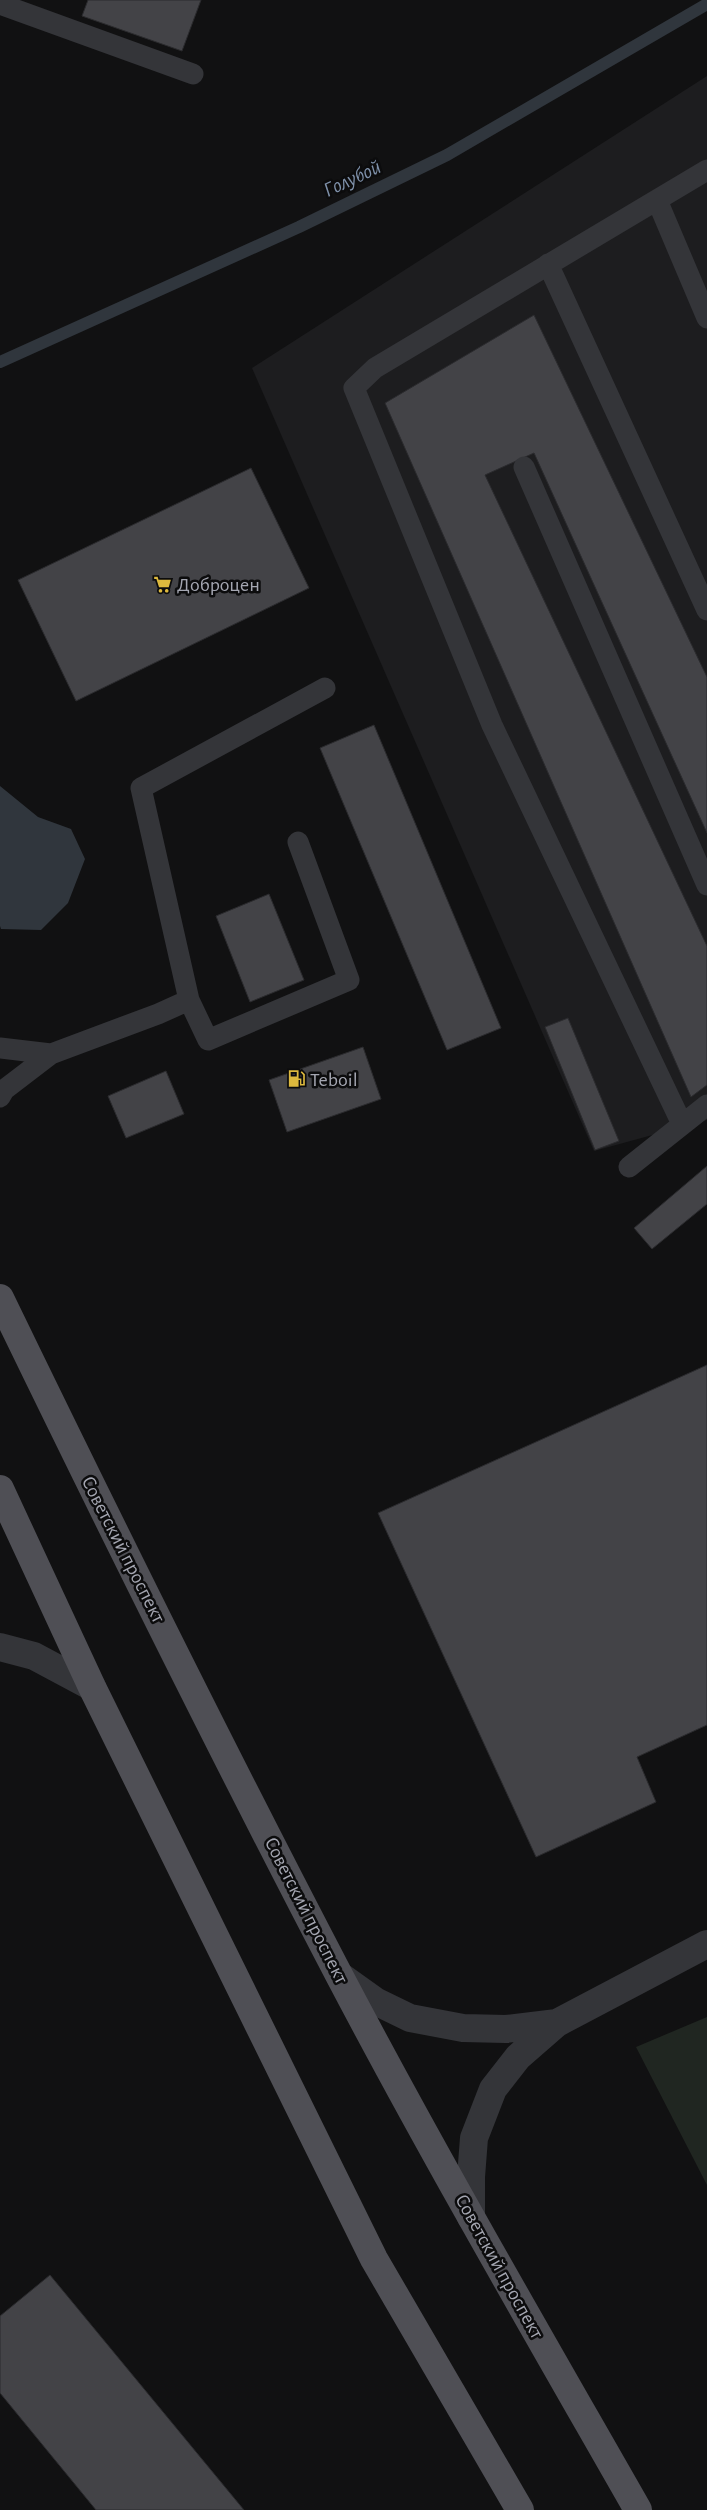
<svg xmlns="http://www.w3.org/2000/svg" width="707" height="2510" viewBox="0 0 707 2510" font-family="'Alegreya Sans',sans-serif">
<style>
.built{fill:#1d1d1f}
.green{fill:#202621}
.water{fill:#30363d}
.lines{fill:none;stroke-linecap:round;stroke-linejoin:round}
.stream{stroke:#30363d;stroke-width:12}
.building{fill:#434347;stroke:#2b2b2e}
.service{stroke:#343539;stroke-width:21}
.tertiary{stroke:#343539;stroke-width:28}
.primary{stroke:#4f4f55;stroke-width:28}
.labels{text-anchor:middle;stroke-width:5;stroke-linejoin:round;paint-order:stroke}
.poi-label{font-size:20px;fill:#a4a6b1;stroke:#0c0c0d;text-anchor:start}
.street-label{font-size:20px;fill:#a4a6b1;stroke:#0c0c0d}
.water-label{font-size:21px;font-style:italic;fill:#7e90a9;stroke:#0c0c0d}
</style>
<rect width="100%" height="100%" fill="#111112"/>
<path class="built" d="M 707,76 L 707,1120 L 594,1151 L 252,368 Z"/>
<path class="green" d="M 707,2017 L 707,2185 L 636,2047 Z"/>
<path class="water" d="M 0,786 L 38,817 L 71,829 L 85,859 L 68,903 L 41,930 L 1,929 L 0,926 Z"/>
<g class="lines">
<path class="stream" d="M 0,362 L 299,227 L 447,155 L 707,4"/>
</g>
<path class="building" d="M 88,0 L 201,0 L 182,51 L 82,16 Z
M 534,315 L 707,677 L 707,833 L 534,453 L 485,475 L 707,946 L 707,1085 L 691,1097 L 385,403 Z
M 251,468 L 309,588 L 76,701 L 18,580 Z
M 374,725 L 501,1028 L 447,1050 L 320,748 Z
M 269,894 L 304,980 L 250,1002 L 216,916 Z
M 568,1018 L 619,1141 L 595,1150 L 545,1027 Z
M 363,1047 L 381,1099 L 287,1132 L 269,1080 Z
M 166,1071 L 184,1114 L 126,1138 L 108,1096 Z
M 707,1166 L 707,1204 L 652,1249 L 634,1228 Z
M 707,1365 L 707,1725 L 637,1757 L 656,1802 L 536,1857 L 378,1513 Z
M 50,2275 L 244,2510 L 96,2510 L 0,2393 L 0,2316 Z"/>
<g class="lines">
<path class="service" d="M 0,4 L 193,74
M 657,200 L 707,318
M 548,264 L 707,610
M 524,467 L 707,885
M 189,1000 L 141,788 L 325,688
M 0,1048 L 51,1054
M 0,1097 L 4,1090 L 51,1054 L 158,1014 L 189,1000 L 208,1040 L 349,980 L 298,842
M 682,1124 L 492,725 L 354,388 L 375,368 L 707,170
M 629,1167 L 707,1105"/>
<path class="tertiary" d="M 0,1647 L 34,1656 L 92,1687
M 340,1976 L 375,2001 L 410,2018 L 463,2028 L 506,2029 L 557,2023
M 471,2217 L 471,2177 L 474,2138 L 493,2089 L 518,2057 L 557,2023 L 707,1944"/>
<path class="primary" d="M 0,1298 C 110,1525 222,1751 339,1975 C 434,2156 537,2333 638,2510
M 0,1489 L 92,1687 L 374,2259 L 520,2510"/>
</g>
<defs>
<symbol id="supermarket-bare" viewBox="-9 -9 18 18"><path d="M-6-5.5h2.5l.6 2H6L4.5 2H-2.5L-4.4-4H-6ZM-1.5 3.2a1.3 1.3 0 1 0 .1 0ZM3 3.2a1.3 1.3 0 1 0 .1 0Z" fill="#ddb93e" stroke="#0c0c0d" stroke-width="2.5" paint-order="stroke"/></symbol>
<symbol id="fuel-bare" viewBox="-9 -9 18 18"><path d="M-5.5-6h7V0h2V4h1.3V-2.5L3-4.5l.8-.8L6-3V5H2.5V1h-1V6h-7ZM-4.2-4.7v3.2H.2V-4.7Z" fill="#ddb93e" stroke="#0c0c0d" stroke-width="2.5" paint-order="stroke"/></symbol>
</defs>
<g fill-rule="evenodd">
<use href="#supermarket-bare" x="150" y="572" width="25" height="25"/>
<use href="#fuel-bare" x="284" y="1066" width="25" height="25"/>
</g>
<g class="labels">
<g class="poi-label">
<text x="177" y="591">Доброцен</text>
<text x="310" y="1086">Teboil</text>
</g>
<g class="street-label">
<text transform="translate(124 1549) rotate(63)" y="7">Советский проспект</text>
<text transform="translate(307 1910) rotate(63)" y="7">Советский проспект</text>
<text transform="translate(500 2266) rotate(61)" y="7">Советский проспект</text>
</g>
<g class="water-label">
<text transform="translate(352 178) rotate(-25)" y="7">Голубой</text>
</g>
</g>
</svg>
